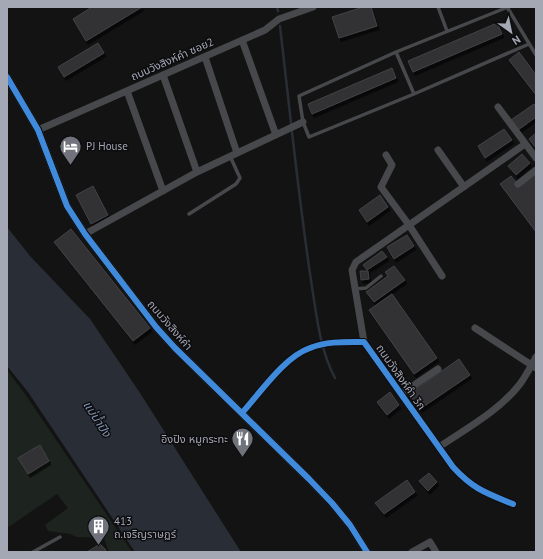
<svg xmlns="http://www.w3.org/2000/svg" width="543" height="559" viewBox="0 0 543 559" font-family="'PT Sans','Noto Sans Thai',sans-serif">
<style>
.green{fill:#1d231e}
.water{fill:#292e36}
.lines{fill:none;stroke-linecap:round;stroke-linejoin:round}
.stream{stroke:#292e36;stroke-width:2.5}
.building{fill:#323234;stroke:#424246;filter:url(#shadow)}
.service{stroke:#47484b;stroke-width:3.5}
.minor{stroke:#47484b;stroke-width:7}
.tertiary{stroke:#47484b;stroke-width:8}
.cycleway-casing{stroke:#0d0d0f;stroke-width:8}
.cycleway{stroke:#408adc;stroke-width:6}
.labels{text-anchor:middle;stroke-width:3;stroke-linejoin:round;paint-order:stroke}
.street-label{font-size:11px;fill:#a4a7b4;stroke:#0d0d0f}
.poi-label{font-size:11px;fill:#a4a7b4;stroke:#0d0d0f;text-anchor:start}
.water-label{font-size:12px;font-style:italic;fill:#7c91ae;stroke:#0d0d0f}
</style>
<defs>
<filter id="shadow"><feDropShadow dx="2" dy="3.5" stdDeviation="0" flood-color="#0009"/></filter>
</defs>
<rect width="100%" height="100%" fill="#131313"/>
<path class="green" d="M 7,370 L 25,394 L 132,552 L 109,552 L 104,538 L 76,537 L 70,534 L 48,531 L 45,525 L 68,508 L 57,494 L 7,528 Z"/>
<path class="water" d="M 7,227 L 30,256 L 90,319 L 140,393 L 241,552 L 135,552 L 28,392 L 7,366 Z"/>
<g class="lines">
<path class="stream" d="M 277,7 L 278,11
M 280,26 L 291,123
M 292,132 C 298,184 304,235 312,287 C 317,318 320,350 335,378"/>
</g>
<path class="building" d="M 92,7 L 142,7 L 86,41 L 73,19 Z
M 363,7 L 371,7 L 377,26 L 339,38 L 332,17 Z
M 497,23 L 502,34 L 413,72 L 408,61 Z
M 98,43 L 104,53 L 64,77 L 58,67 Z
M 519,52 L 536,75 L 536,95 L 509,60 Z
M 392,68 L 396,78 L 312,114 L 308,104 Z
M 534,104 L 536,107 L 536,117 L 518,130 L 511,120 Z
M 504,129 L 512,140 L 485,158 L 478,146 Z
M 536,133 L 536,148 L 529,139 Z
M 522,154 L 530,163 L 516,175 L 508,166 Z
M 536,174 L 536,232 L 500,184 L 511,176 L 519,186 Z
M 93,186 L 108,215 L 91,224 L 76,195 Z
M 380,195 L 388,207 L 367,222 L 359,210 Z
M 71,229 L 150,328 L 133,341 L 54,242 Z
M 407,235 L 414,246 L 394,259 L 387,247 Z
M 382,251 L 387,257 L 367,270 L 363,265 Z
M 394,266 L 405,280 L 374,302 L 366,292 L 388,276 L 385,272 Z
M 360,271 L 368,271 L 369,279 L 361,280 Z
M 392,294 L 437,358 L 414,374 L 369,310 Z
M 459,359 L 470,375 L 420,409 L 409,394 Z
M 390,392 L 399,405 L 387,415 L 377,402 Z
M 40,445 L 49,461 L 28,474 L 18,458 Z
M 429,473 L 437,482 L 428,491 L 419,481 Z
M 407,480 L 415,492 L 384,514 L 375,503 Z
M 100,544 L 106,550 L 104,552 L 87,552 Z"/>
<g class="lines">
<path class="service" d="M 438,7 L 447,31
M 507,7 L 536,55
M 508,7 L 396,52 L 299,96 L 303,122 L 309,137 L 414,94 L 529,44
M 396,52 L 414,94
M 189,214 L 236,184 L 240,178 L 230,156
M 355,289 L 366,288 L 381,276
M 33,552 L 60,537"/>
<path class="minor" d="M 242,40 L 276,135
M 205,57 L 237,153
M 163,75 L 197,172
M 127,91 L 163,191
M 498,107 L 536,158
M 38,130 L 265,30 L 279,19 L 313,7
M 438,150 L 464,187
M 386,155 L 392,165 L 381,187 L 409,225 L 442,276
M 518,184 L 536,170
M 85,234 L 197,172 L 303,122
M 475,328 L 536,368
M 364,342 L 352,270 L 356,262 L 525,144
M 401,394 L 438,369
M 242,413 C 260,393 284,357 310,348 C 327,341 346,342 364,342 L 453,467 C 473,489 486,493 513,504
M 439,447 C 467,428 499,411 520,384 C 526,376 531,366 536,357
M 412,552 L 430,542 L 436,552"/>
<path class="tertiary" d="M 7,77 L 38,130 L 67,206 L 85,234 L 156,327 L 175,348 L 309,479 L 332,503 L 350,525 L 367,552"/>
<defs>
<path id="cycleway" d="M 7,77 L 38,130 L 67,206 L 85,234 L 156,327 L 175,348 L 309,479 L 332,503 L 350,525 L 367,552
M 242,413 C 260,393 284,357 310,348 C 327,341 346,342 364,342 L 453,467 C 473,489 486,493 513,504"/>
</defs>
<use href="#cycleway" class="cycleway-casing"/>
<use href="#cycleway" class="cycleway"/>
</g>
<defs>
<symbol id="hotel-pin" viewBox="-11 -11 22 30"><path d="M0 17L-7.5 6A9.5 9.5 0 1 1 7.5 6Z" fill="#71737c" stroke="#0d0d0f"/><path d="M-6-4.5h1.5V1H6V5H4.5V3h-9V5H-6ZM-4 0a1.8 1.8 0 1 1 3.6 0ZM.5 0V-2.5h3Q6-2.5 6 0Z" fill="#fff"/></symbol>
<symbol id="restaurant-pin" viewBox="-11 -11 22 30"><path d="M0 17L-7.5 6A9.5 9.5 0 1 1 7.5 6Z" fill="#71737c" stroke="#0d0d0f"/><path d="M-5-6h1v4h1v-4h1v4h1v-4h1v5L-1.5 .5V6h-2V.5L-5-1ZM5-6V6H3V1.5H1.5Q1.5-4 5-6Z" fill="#fff"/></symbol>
<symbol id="building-pin" viewBox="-11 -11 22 30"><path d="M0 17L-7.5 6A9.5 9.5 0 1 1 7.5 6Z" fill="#71737c" stroke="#0d0d0f"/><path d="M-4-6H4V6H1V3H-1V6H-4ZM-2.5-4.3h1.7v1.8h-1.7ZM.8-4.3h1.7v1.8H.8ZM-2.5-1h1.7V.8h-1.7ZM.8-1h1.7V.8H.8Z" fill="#fff"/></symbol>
</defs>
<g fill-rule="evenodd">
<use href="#hotel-pin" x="58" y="134" width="25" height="34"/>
<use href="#restaurant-pin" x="230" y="426" width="25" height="34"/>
<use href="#building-pin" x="86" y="514" width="25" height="34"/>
</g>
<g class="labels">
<g class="street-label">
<text transform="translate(172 59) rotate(-24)" y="4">ถนนวังสิงห์คำ ซอย2</text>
<text transform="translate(170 325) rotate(49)" y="4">ถนนวังสิงห์คำ</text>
<text transform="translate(401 377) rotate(55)" y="4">ถนนวังสิงห์คำ 3ก</text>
</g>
<g class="poi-label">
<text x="86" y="150">PJ House</text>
<text x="228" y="443" text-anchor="end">อิงปิง หมูกระทะ</text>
<text x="114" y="525">413<tspan x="114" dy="13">ถ.เจริญราษฏร์</tspan></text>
</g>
<g class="water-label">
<text transform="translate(97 419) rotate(57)" y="4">แม่น้ำปิง</text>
</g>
</g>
<rect width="543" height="559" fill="none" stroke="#a4a7b4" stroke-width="16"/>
<g transform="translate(511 32) rotate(147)" stroke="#0d0d0f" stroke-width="3" paint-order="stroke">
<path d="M0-3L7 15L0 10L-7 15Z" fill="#a4a7b4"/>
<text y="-6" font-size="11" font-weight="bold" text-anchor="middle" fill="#a4a7b4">N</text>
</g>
</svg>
